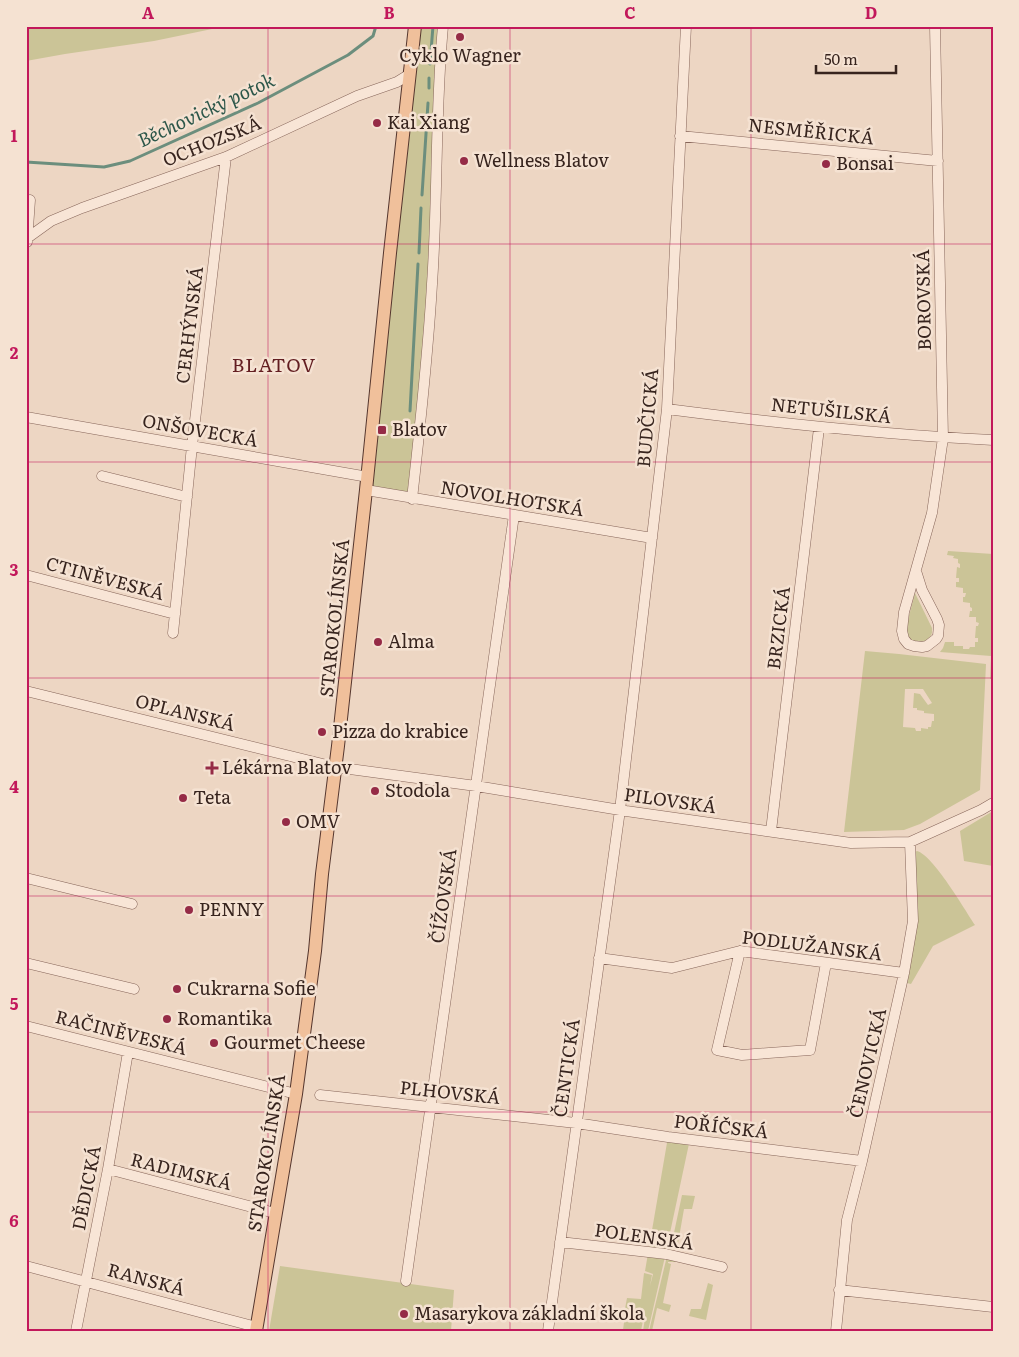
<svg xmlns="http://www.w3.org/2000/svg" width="1019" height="1357" viewBox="0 0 1019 1357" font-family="Literata,serif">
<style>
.green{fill:#cbc497;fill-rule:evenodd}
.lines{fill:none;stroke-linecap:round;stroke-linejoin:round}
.stream{stroke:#6c8e7d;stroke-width:3}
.minor-casing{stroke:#87665a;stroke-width:11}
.major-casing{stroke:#55362e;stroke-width:14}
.minor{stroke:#f8e5d6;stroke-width:10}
.major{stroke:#f0c09b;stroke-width:12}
.grid{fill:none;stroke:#c2185b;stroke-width:1;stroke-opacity:0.55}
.poi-dot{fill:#952b46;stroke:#f5e2d2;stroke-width:2}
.labels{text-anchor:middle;stroke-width:5;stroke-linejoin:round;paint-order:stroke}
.poi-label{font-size:18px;fill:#37241e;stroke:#f5e2d2;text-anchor:start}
.street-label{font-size:18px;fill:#37241e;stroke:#f5e2d2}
.water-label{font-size:19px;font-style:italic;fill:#2d574a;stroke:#f5e2d2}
.neighbourhood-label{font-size:19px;letter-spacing:1px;fill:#631e21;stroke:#f5e2d2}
.neatline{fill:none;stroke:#c2185b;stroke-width:2}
.grid-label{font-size:16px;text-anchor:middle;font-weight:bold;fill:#c2185b}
</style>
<rect width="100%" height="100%" fill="#edd6c3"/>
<path class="green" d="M 26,26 L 275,26 L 260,29 L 212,29 L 154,41 L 65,54 L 26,61 Z
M 415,26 L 443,26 L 436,173 L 412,499 L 366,490 Z
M 948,551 L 993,554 L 993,679 L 990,679 L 991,656 L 940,652 L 943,648 L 945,642 L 954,642 L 954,646 L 963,646 L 963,649 L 969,649 L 970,647 L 975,647 L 975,642 L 978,642 L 978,638 L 975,638 L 976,626 L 978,626 L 979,623 L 976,622 L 976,617 L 969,617 L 970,611 L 972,611 L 972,608 L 970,607 L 970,603 L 963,602 L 963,597 L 965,597 L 966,593 L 963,593 L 963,588 L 956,587 L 956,582 L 959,582 L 959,578 L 956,578 L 957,567 L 960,568 L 960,564 L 958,563 L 958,559 L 953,558 L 954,556 L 947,555 Z
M 915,593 L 932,628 C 933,636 929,639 922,643 L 911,641 L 905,631 Z
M 865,651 L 899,654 L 986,664 L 980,790 L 920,824 L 904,830 L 844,832 ZM 905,689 L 923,689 L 932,703 L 928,705 L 920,694 L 914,693 L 913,708 L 917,708 L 917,710 L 924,711 L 924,713 L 934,714 L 934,721 L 932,721 L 931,727 L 928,727 L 928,729 L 921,728 L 921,731 L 916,731 L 915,728 L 903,727 Z
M 993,811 L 993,866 L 964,861 L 960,831 Z
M 917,851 C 933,855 965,910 975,925 L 933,946 L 911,984 L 907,983 L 916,924 L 915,852 Z
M 668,1137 L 690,1139 L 664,1261 L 648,1331 L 643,1331 L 645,1318 L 624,1314 L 627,1298 L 641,1299 L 644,1273 L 652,1275 L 650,1286 L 653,1274 L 645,1271 Z
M 682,1195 L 695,1196 L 692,1209 L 684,1209 L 677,1249 L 671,1247 Z
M 667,1256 L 676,1260 L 675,1262 L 668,1262 L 668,1263 L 671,1264 L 663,1303 L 671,1305 L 669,1312 L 657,1308 L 652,1331 L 649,1331 Z
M 280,1266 L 454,1290 L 451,1331 L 269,1331 Z
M 708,1283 L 713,1285 L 706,1320 L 689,1316 L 691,1309 L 701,1309 Z
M 625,1315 L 643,1320 L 641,1331 L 623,1330 Z"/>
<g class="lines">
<path class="stream" d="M 430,64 L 433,26
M 429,88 L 429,78
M 26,162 L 104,167 L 130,161 L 258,103 L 348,55 L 373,36 L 376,26
M 422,195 L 428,103
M 419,253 L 421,208
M 410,411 L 418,264"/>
<defs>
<path id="minor" d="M 680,136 L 938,161
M 26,239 L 51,221 L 82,208 L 226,157 L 357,96 L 397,82 L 410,74
M 27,242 L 30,200
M 667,409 C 775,423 884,435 993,440
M 26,417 L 368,477
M 102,476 L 187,497
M 366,490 L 652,538
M 412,499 C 420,427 428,356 432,284 C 438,198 435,112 443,26
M 916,571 L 922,590 L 937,619 L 939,625 L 938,636 L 936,639 L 927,646 L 922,647 L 914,646 L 908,644 L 904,639 L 902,631 L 904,612 L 932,513 L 943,438 L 935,26
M 26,575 L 175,614
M 173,633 L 192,446 L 226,157
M 26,691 L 335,767 L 476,786 L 626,811 L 851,843 L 910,842 L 981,810 L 993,803
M 771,831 L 819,428
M 26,878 L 132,904
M 740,951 L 717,1050 L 742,1055 L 810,1050 L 826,963
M 599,958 L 672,968 L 740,951 L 904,973
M 26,963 L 134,989
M 26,1026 L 296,1094
M 320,1095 L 576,1123 L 668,1137 L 862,1161
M 108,1169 L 275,1213
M 560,1242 L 666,1254 L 722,1267
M 26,1266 L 256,1327
M 406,1281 L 514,515
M 839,1290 L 993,1307
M 76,1331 L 108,1169 L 128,1052
M 548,1331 L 620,810 L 667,409 L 686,26
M 836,1331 L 847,1220 L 862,1161 L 904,973 L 913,921 L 910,842"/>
<path id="major" d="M 256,1331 L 296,1094 L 315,951 L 322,874 L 338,746 L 366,490 L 390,253 L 415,26"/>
</defs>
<use href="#minor" class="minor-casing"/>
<use href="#major" class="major-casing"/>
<use href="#minor" class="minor"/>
<use href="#major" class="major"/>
</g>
<path class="grid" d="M 268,26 L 268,1331M 510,26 L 510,1331M 751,26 L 751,1331M 26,244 L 993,244M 26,462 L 993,462M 26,678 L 993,678M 26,896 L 993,896M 26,1112 L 993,1112"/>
<g class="poi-dot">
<circle cx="460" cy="37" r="5"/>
<circle cx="377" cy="123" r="5"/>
<circle cx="464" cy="161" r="5"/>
<circle cx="826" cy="164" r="5"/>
<rect x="377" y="425" width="10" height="10" rx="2.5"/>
<circle cx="378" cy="642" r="5"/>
<circle cx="322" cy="732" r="5"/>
<path d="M209.5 760.5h5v5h5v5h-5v5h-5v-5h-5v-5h5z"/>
<circle cx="375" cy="791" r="5"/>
<circle cx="183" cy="798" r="5"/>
<circle cx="286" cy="822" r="5"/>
<circle cx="189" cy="910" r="5"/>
<circle cx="177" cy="989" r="5"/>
<circle cx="167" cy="1019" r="5"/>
<circle cx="214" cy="1043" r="5"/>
<circle cx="404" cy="1314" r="5"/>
</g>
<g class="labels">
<g class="poi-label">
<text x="460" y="62" text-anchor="middle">Cyklo Wagner</text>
<text x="387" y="129">Kai Xiang</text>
<text x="474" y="167">Wellness Blatov</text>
<text x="836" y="170">Bonsai</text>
<text x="392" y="436">Blatov</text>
<text x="388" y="648">Alma</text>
<text x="332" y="738">Pizza do krabice</text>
<text x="222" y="774">Lékárna Blatov</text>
<text x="385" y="797">Stodola</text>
<text x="193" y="804">Teta</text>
<text x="296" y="828">OMV</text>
<text x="199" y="916">PENNY</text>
<text x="187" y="995">Cukrarna Sofie</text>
<text x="177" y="1025">Romantika</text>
<text x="224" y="1049">Gourmet Cheese</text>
<text x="414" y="1320">Masarykova základní škola</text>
</g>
<g class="street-label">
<text transform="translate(811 132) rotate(6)" y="6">NESMĚŘICKÁ</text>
<text transform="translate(212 142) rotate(-22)" y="6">OCHOZSKÁ</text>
<text transform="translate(924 300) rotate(-91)" y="6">BOROVSKÁ</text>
<text transform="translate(190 325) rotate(-83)" y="6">CERHÝNSKÁ</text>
<text transform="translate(831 411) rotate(6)" y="6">NETUŠILSKÁ</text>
<text transform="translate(648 418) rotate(-85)" y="6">BUDČICKÁ</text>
<text transform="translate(200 431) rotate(10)" y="6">ONŠOVECKÁ</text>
<text transform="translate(512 499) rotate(9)" y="6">NOVOLHOTSKÁ</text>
<text transform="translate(105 579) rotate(15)" y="6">CTINĚVESKÁ</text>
<text transform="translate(335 618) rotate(-84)" y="6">STAROKOLÍNSKÁ</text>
<text transform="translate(779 628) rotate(-83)" y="6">BRZICKÁ</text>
<text transform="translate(185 713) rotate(14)" y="6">OPLANSKÁ</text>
<text transform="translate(670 801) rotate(8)" y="6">PILOVSKÁ</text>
<text transform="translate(444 896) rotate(-82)" y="6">ČÍŽOVSKÁ</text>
<text transform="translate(812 946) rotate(7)" y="6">PODLUŽANSKÁ</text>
<text transform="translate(121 1033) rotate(14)" y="6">RAČINĚVESKÁ</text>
<text transform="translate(868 1063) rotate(-77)" y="6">ČENOVICKÁ</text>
<text transform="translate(567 1068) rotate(-82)" y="6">ČENTICKÁ</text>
<text transform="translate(450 1093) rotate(6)" y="6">PLHOVSKÁ</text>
<text transform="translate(721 1127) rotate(7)" y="6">POŘÍČSKÁ</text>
<text transform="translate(267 1153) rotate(-81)" y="6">STAROKOLÍNSKÁ</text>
<text transform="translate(181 1172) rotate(14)" y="6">RADIMSKÁ</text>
<text transform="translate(87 1188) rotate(-79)" y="6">DĚDICKÁ</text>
<text transform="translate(644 1237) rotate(8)" y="6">POLENSKÁ</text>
<text transform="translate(146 1280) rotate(15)" y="6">RANSKÁ</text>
</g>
<g class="water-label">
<text transform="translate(206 110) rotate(-25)" y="7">Běchovický potok</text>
</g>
<g class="neighbourhood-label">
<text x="274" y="372">BLATOV</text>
</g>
</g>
<rect width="1019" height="1357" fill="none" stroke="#f5e2d2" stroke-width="55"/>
<path d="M816 65v8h80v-8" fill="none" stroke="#37241e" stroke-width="2.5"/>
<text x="824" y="65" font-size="15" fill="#37241e" stroke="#f5e2d2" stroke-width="4" paint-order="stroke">50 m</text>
<rect x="28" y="28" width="964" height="1302" class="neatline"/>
<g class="grid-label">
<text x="148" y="19">A</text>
<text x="389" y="19">B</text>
<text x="630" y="19">C</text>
<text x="871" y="19">D</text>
<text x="14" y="142">1</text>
<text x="14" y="359">2</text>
<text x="14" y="576">3</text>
<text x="14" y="793">4</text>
<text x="14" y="1010">5</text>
<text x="14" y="1227">6</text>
</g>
</svg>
